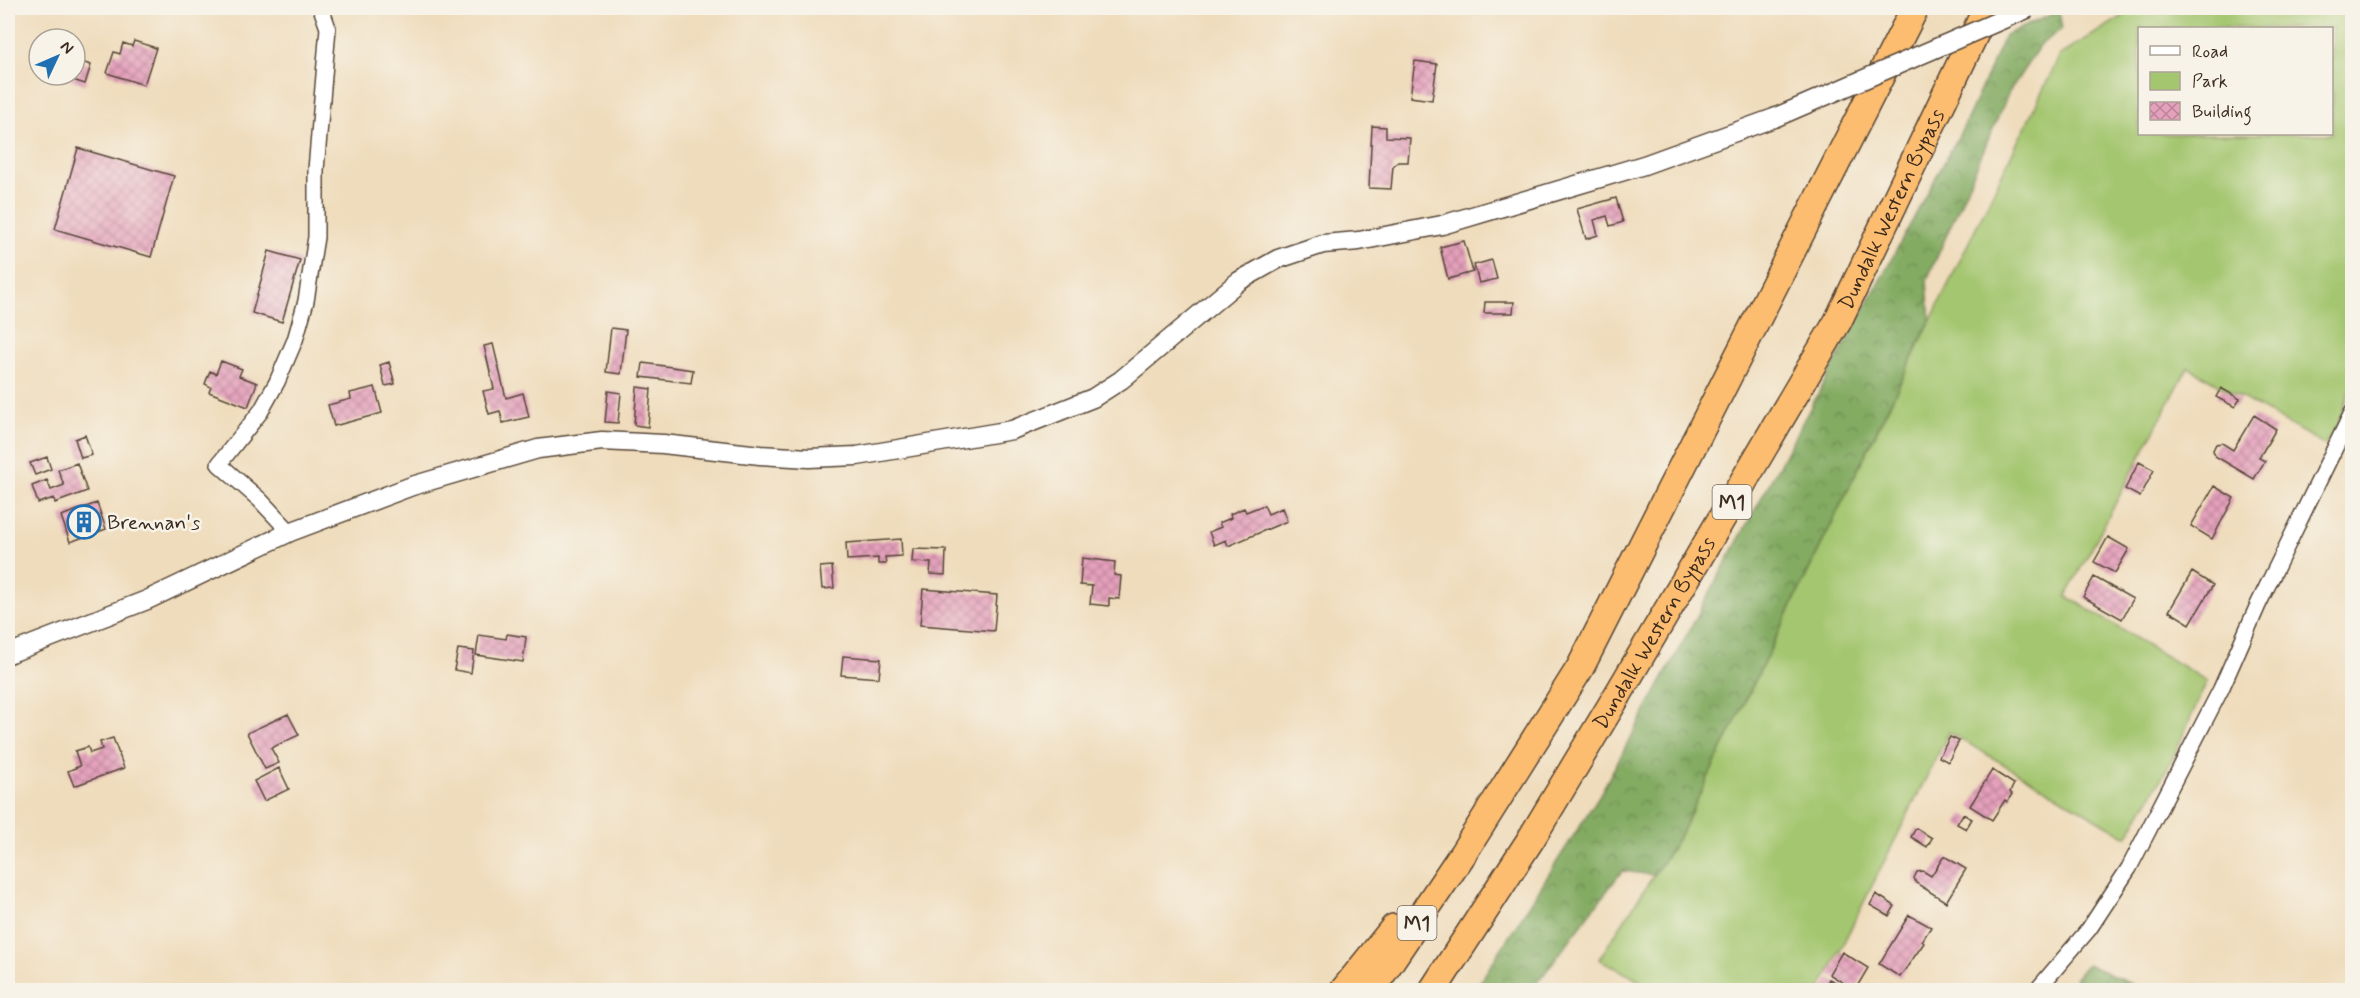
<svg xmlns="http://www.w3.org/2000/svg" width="2360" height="998" viewBox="0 0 2360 998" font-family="Mynerve,sans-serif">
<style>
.green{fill:#a4c66f;stroke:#707846;stroke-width:1.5;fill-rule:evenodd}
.forest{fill:url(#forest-crowns);stroke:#5f6a40;stroke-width:1.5}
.building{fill:url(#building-cross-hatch)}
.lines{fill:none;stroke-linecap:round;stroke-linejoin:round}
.minor-casing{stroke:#564536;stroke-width:18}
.tertiary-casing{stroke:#564536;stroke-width:21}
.motorway-casing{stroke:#564536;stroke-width:30}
.minor{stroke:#fff;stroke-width:15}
.tertiary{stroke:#fff;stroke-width:18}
.motorway{stroke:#fcbd6f;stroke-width:27}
.tertiary-bridge-casing{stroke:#564536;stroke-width:21;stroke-linecap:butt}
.tertiary-bridge{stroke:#fff;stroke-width:18}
.labels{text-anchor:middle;stroke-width:5;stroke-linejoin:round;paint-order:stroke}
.shield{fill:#f7f3e8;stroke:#73665b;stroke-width:1.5}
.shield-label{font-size:20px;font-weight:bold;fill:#3b2a1e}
.street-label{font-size:21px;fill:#3b2a1e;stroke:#f7f3e8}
.poi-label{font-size:21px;fill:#3b2a1e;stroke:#f7f3e8;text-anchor:start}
</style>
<defs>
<pattern id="forest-crowns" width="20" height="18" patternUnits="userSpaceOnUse" patternTransform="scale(1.5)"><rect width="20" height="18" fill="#83ab62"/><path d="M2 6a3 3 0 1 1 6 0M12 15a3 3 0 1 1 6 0" fill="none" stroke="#6c8b50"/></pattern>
<pattern id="building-cross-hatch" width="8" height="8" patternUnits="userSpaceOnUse" patternTransform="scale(1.5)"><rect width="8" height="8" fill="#e5a0bc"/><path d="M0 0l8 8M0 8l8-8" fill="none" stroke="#bb8398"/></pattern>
</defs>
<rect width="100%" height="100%" fill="#f7f3e8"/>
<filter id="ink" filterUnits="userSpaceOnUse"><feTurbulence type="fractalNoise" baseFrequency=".0167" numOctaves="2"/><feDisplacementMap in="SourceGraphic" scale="12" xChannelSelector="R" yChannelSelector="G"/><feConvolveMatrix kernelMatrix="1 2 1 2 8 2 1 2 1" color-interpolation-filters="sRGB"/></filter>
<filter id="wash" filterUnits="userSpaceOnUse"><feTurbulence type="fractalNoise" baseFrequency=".008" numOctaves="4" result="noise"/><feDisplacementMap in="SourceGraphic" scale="24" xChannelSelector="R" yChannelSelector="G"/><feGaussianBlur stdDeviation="1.35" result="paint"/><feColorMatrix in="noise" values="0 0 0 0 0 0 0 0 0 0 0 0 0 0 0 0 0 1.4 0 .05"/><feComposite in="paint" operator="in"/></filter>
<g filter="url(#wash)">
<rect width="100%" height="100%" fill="#efdcbc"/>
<path class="green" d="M 2136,8 L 2352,8 L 2352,384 L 2338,424 L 2325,445 L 2188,367 L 2066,596 L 2207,681 L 2172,760 L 2127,837 L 1949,732 L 1820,990 L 1657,990 L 1599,959 L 1680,835 L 2060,55 ZM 2140,28 L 2332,28 L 2332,134 L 2140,134 Z"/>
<path class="forest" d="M 2059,11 L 2062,29 L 2040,45 L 2009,92 L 1927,280 L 1930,321 L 1680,835 L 1654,875 L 1622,871 L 1532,990 L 1475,990 L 1599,796 L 1964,126 L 2005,35 Z
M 2087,964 L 2144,990 L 2087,990 L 2075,978 Z"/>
<g id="blocks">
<path class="building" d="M 134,41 L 156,48 L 144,85 L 107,73 L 114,52 L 120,54 L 123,43 L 132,46 Z
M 75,60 L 91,65 L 85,84 L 58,75 L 75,75 Z
M 1415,61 L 1437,64 L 1432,100 L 1410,97 Z
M 1372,126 L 1386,127 L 1386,137 L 1410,138 L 1408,162 L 1398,162 L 1393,166 L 1391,189 L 1369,188 Z
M 78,148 L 174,176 L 151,257 L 55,229 Z
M 1616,198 L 1623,222 L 1610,226 L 1607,216 L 1594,220 L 1598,235 L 1586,239 L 1577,209 Z
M 1464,241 L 1473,272 L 1448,279 L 1440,247 Z
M 269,251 L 300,260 L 282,322 L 252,313 Z
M 1492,260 L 1497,279 L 1479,283 L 1474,265 Z
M 1485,302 L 1514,302 L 1513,313 L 1484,313 Z
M 611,328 L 626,330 L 621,374 L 606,372 Z
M 493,344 L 506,398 L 523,393 L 529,417 L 503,423 L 500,411 L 489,414 L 483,391 L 494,389 L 484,346 Z
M 221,361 L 242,369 L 239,376 L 257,383 L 248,407 L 209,392 L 211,387 L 205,384 L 210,371 L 216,374 Z
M 389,362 L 395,384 L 385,386 L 380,365 Z
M 643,363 L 693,370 L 691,383 L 641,377 Z
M 375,387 L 382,413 L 334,426 L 328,405 L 351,399 L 350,393 Z
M 637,387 L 651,389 L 648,427 L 634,425 Z
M 2221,388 L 2240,399 L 2235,407 L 2216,397 Z
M 608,391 L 621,393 L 618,423 L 605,422 Z
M 2254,415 L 2276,429 L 2259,458 L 2265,461 L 2254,479 L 2215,456 L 2213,450 L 2216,444 L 2222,443 L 2233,450 Z
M 85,435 L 92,455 L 81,458 L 75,439 Z
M 47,457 L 51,469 L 35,475 L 30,463 Z
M 2139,462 L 2154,470 L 2140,497 L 2125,489 Z
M 77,463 L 87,491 L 55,503 L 54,498 L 38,503 L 32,486 L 47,480 L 51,490 L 64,485 L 58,470 Z
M 2214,486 L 2234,498 L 2212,539 L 2191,526 Z
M 97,503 L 106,529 L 70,542 L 61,516 Z
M 1264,505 L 1268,514 L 1282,508 L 1287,521 L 1228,546 L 1226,540 L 1214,545 L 1209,532 L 1221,527 L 1219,523 L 1231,518 L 1230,514 L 1244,508 L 1246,512 Z
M 2108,537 L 2129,549 L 2115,573 L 2094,562 Z
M 901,539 L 902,556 L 885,557 L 886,564 L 878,564 L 878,558 L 847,560 L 846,543 Z
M 913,549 L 946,550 L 945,575 L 930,574 L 931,563 L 912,562 Z
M 1082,558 L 1115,562 L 1114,575 L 1121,576 L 1119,599 L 1109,598 L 1109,606 L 1090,604 L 1092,586 L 1080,585 Z
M 832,566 L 834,588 L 822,589 L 820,567 Z
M 2192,572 L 2213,585 L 2190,624 L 2169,611 Z
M 2094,577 L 2133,599 L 2122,619 L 2083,597 Z
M 923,589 L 997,595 L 994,631 L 920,625 Z
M 507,634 L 526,637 L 523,662 L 476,655 L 479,635 L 506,639 Z
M 458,649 L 474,651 L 471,673 L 454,670 Z
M 843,656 L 881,659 L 879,678 L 841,675 Z
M 288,714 L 299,735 L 271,748 L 279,763 L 265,769 L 247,733 Z
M 1950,737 L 1959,741 L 1948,762 L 1939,757 Z
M 113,738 L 124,768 L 74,786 L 68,771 L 80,766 L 75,751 L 88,747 L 90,753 L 102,749 L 100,742 Z
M 279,768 L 289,789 L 264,801 L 254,781 Z
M 1992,770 L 2014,784 L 2010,792 L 2012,794 L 2007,802 L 2005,800 L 1992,820 L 1970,806 Z
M 1963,814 L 1972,819 L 1966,829 L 1957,824 Z
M 1916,828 L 1932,838 L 1927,847 L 1911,837 Z
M 1944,856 L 1966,869 L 1946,902 L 1916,883 L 1914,878 L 1917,872 L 1923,871 L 1931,876 Z
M 1876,894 L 1895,906 L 1889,916 L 1870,905 Z
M 1909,915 L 1931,927 L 1922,941 L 1924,943 L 1900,977 L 1879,964 Z
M 1842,952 L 1868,968 L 1855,990 L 1829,974 Z
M 1829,979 L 1847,988 L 1845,990 L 1823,990 Z"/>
</g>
</g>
<g filter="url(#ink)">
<use href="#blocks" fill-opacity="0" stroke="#564536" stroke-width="1.5"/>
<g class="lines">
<defs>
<path id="minor" d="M 290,532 L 260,500 L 219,464 L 261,411 L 277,382 L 295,340 L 306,301 L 316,237 L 316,170 L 328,28 L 321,8
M 2037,990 L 2089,929 L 2129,868 L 2221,689 L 2258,605 L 2352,413"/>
<path id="tertiary" d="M 8,654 L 147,600 L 290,532 L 412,486 L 538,449 L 602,441 L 663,444 L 760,455 L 809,458 L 857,456 L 1012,430 L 1093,398 L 1121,380 L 1239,281 L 1278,259 L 1323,244 L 1359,241 L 1442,225 L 1644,165 L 1774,118"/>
<g id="motorway">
<path d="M 1344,990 L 1394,928"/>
<path d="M 1371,990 L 1462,855 L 1580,668 L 1915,8"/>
<path id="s1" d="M 1433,990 L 1531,839 L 1617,696 L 1838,321 L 1987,8"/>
</g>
</defs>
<use href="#minor" class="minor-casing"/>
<use href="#tertiary" class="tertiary-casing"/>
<use href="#motorway" class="motorway-casing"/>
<use href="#minor" class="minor"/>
<use href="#tertiary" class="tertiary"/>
<use href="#motorway" class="motorway"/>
<defs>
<path id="tertiary-bridge" d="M 1774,118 L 2029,8"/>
</defs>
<use href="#tertiary-bridge" class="tertiary-bridge-casing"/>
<use href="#tertiary-bridge" class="tertiary-bridge"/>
</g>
</g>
<defs>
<symbol id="building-ring" viewBox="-11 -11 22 22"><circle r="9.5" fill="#f7f3e8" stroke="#1f6fb2" stroke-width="1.5"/><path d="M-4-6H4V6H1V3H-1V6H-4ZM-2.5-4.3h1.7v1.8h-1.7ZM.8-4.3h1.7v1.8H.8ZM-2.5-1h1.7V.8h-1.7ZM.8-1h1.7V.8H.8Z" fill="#1f6fb2"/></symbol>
</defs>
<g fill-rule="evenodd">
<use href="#building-ring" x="65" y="503" width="38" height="38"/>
</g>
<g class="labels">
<g class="shield">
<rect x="1712.5" y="485" width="39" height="34" rx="4.5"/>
<rect x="1397.5" y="906" width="39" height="34" rx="4.5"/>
</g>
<g class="shield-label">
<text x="1732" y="509">M1</text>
<text x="1417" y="930">M1</text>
</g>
<g class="street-label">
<text dy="7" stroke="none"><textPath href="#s1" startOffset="906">Dundalk Western Bypass</textPath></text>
<text dy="7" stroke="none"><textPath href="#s1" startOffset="420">Dundalk Western Bypass</textPath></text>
</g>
<g class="poi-label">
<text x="107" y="529">Brennan's</text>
</g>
</g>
<rect width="2360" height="998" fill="none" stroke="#f7f3e8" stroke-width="30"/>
<rect x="2138" y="27" width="195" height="108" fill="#f7f3e8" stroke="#aca397" stroke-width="1.5"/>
<rect x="2150" y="46" width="30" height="9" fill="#ffffff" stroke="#aca397" stroke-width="1.5"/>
<text x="2192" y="57" font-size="18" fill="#3b2a1e">Road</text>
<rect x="2150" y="72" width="30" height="18" fill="#a4c66f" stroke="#aca397" stroke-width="1.5"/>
<text x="2192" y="87" font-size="18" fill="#3b2a1e">Park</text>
<rect x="2150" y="102" width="30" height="18" fill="url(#building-cross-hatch)" stroke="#aca397" stroke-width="1.5"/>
<text x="2192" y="117" font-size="18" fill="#3b2a1e">Building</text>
<g transform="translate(57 57) rotate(46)"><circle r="28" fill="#f7f3e8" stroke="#aca397" stroke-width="1.5"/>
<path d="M0-4.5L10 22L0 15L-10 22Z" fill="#1f6fb2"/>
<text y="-9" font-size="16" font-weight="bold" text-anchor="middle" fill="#3b2a1e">N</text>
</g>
</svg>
